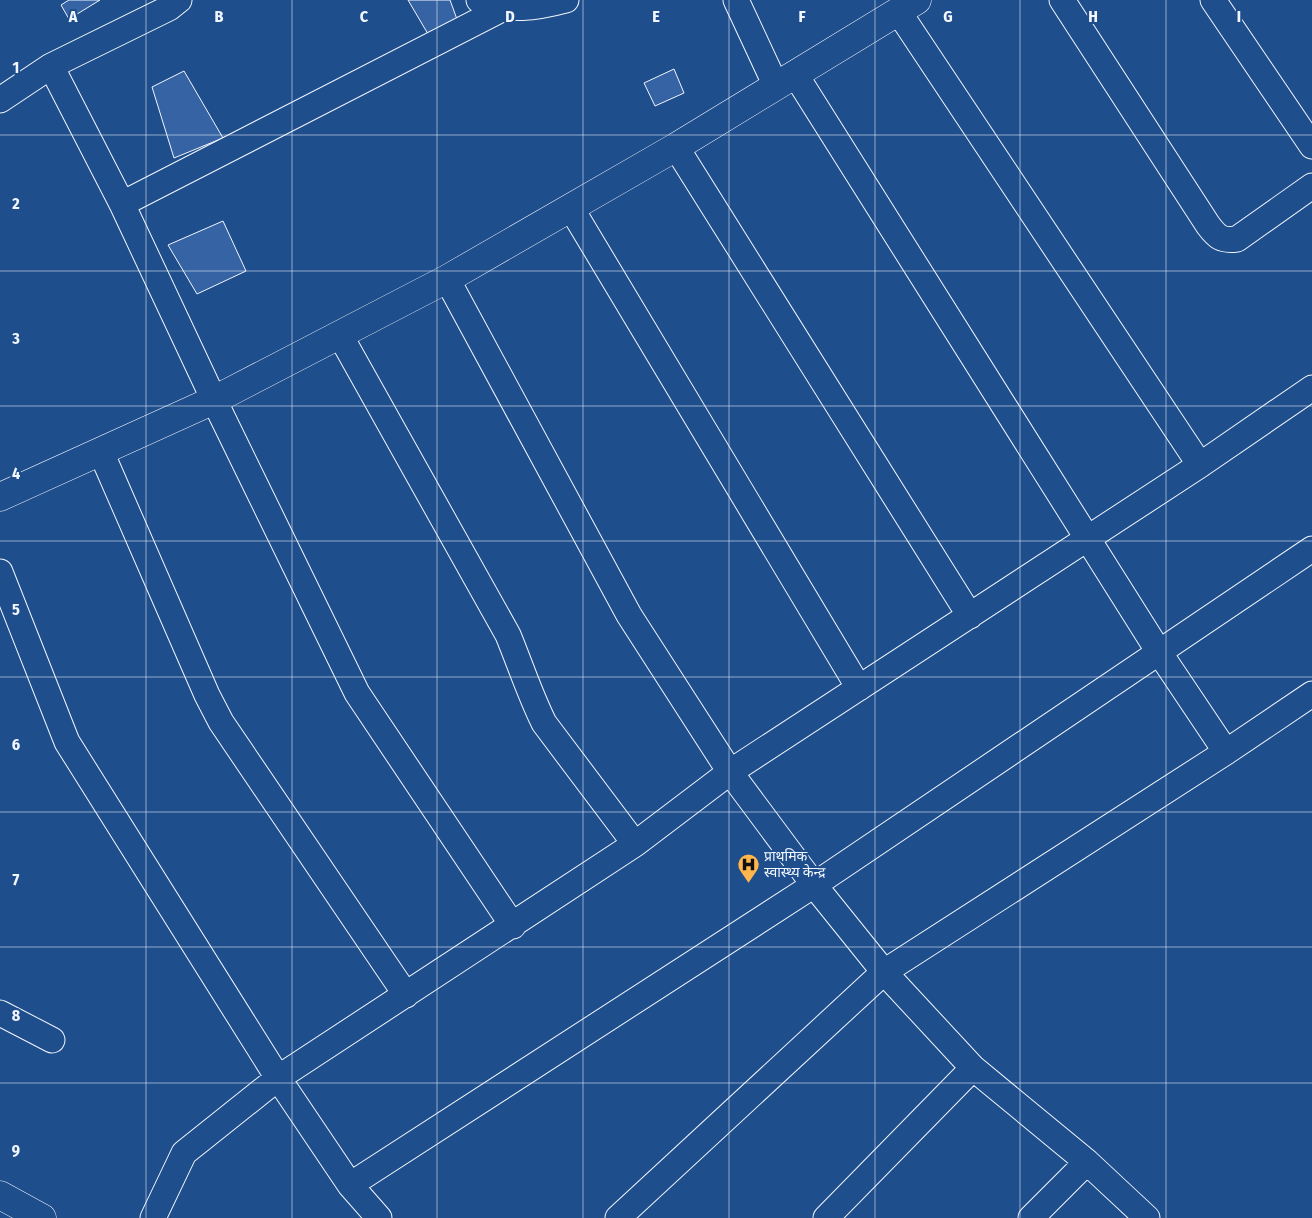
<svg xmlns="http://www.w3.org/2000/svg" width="1312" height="1218" viewBox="0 0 1312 1218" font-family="'Fira Sans Condensed','Noto Sans Devanagari',sans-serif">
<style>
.building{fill:#3563a3;stroke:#f2f6ff}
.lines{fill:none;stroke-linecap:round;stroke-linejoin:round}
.street-casing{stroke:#f2f6ff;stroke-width:27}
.secondary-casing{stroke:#f2f6ff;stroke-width:29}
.street{stroke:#1f4e8c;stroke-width:25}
.secondary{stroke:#1f4e8c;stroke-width:28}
.grid{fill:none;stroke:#f2f6ff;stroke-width:1;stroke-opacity:0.55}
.labels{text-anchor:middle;stroke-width:4;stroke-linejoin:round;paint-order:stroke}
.poi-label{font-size:14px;fill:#f2f6ff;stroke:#1f4e8c;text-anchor:start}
.grid-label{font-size:16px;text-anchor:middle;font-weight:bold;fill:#f2f6ff;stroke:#1f4e8c;stroke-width:4;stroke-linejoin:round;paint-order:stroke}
</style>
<rect width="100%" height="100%" fill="#1f4e8c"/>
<path class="building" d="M 69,0 L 100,0 L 69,19 L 61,5 Z
M 408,0 L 450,0 L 458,22 L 428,34 Z
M 674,69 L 684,93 L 655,106 L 644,83 Z
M 184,71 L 223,138 L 174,158 L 152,87 Z
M 223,221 L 246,271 L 197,294 L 168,245 Z"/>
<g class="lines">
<defs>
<path id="street" d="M 479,0 C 509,12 536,8 566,0
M 736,0 L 776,86
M 1062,0 L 1208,225 C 1217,237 1221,241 1237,239 L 1312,186
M 1213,0 L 1312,146
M 898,11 L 1200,465
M 51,66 L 122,204 L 214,400 L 357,693 L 513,926
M 795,74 L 1159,652 L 1226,752
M 0,100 L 51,66 L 169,8 L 179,0
M 676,147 L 970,616
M 122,204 L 504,8
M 571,208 L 859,688
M 447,279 L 629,615 L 730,772 L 814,885 L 884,972 L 973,1068 L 1087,1162 L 1147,1218
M 340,335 L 508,635 C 520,664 530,695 544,723 L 635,844
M 101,452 L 207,695 L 221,722 L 406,995
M 0,572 L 67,742 L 278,1078 L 350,1185 L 379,1218
M 0,1013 L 52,1040
M 350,1185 L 814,885 L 1312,549
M 153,1218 L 184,1153 L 278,1078 L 635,844 L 730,772 L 1200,465 L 1312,388
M 618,1218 L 884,972 L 1226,752 L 1312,694
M 826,1218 L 973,1068
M 1031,1218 L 1087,1162"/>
<path id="secondary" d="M 0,497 L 214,400 L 447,279 L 676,147 L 917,0
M 0,1195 L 42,1218"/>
</defs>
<use href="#street" class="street-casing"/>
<use href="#secondary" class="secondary-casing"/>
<use href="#street" class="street"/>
<use href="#secondary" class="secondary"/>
</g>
<path class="grid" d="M 146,0 L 146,1218M 292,0 L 292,1218M 437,0 L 437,1218M 583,0 L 583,1218M 729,0 L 729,1218M 875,0 L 875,1218M 1020,0 L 1020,1218M 1166,0 L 1166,1218M 0,135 L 1312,135M 0,271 L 1312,271M 0,406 L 1312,406M 0,541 L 1312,541M 0,677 L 1312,677M 0,812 L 1312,812M 0,947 L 1312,947M 0,1083 L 1312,1083"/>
<defs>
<symbol id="hospital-pin" viewBox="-11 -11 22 30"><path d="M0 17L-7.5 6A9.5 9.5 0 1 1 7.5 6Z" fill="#ffb74d" stroke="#1f4e8c"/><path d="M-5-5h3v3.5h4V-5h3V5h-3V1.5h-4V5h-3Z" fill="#111"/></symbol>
</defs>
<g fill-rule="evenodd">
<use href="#hospital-pin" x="736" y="852" width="25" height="34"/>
</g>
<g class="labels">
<g class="poi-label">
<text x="764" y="861">प्राथमिक<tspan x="764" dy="16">स्वास्थ्य केन्द्र</tspan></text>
</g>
</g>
<g class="grid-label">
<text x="73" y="22">A</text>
<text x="219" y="22">B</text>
<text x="364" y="22">C</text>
<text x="510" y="22">D</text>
<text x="656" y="22">E</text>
<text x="802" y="22">F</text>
<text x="948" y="22">G</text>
<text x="1093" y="22">H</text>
<text x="1239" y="22">I</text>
<text x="16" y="73">1</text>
<text x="16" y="209">2</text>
<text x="16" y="344">3</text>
<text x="16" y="479">4</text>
<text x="16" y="615">5</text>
<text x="16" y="750">6</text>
<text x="16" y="885">7</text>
<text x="16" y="1021">8</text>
<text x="16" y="1156">9</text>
</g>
</svg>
